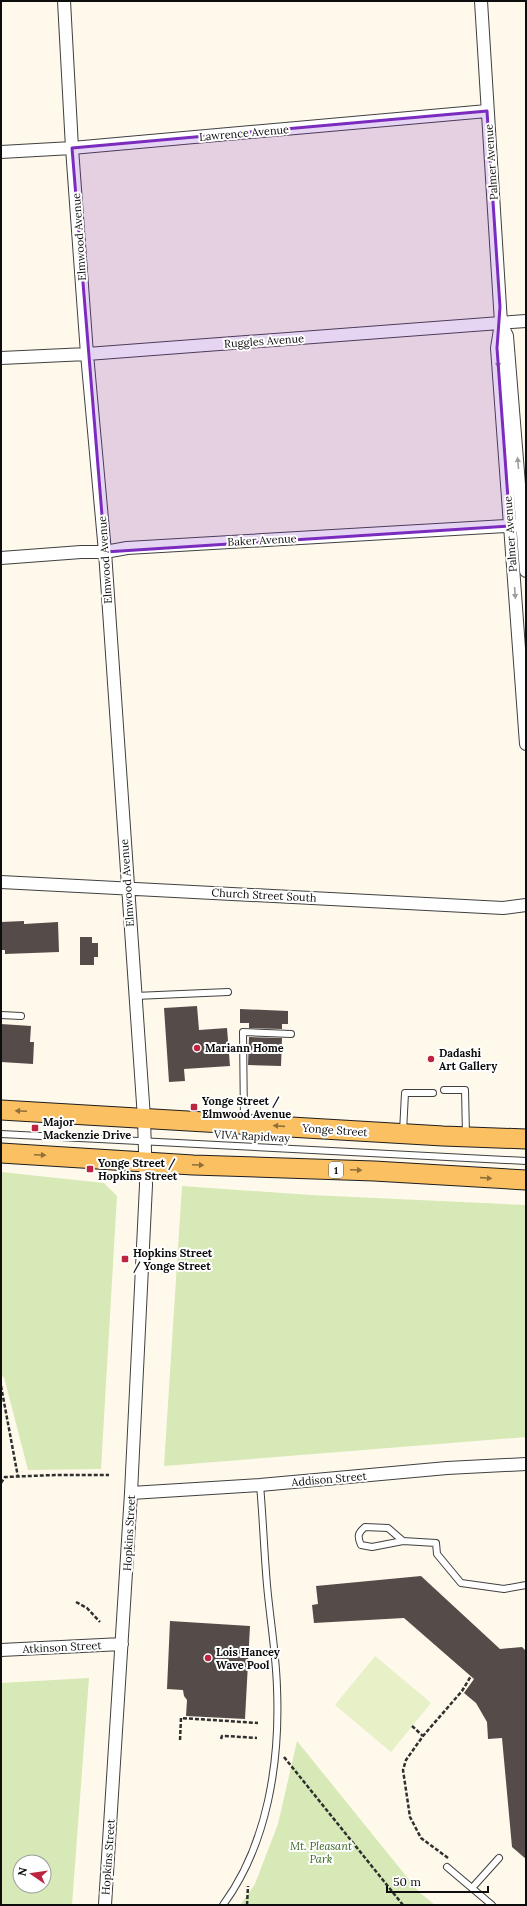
<svg xmlns="http://www.w3.org/2000/svg" width="527" height="1906" viewBox="0 0 527 1906" font-family="Lora,serif">
<style>
.green{fill:#d7e9b6;fill-rule:evenodd}
.pitch{fill:#e8f0c8}
.building{fill:#554c49}
.lines{fill:none;stroke-linecap:round;stroke-linejoin:round}
.service-casing{stroke:#404040;stroke-width:8}
.minor-casing{stroke:#404040;stroke-width:14}
.primary-casing{stroke:#1e1e1e;stroke-width:21}
.path{stroke:#2f2f2f;stroke-width:2.5;stroke-dasharray:4 2;stroke-linecap:butt}
.service{stroke:#fff;stroke-width:6}
.minor{stroke:#fff;stroke-width:12}
.primary{stroke:#fac062;stroke-width:19}
.oneway{fill:#9e9e9e}
.oneway2{fill:#8f6f3c}
.marked{fill:#7b2cbf;fill-opacity:0.2;stroke:#7b2cbf;stroke-width:3;stroke-linejoin:round}
.poi-dot{fill:#be2440;stroke:#fff;stroke-width:1.5}
.labels{text-anchor:middle;stroke-width:4;stroke-linejoin:round;paint-order:stroke}
.shield{fill:#fff;stroke:#565656;stroke-width:1}
.shield-label{font-size:10px;font-weight:bold;fill:#0d0d0d}
.street-label{font-size:11px;fill:#0d0d0d;stroke:#fff}
.poi-label{font-size:11px;font-weight:bold;fill:#0d0d0d;stroke:#fff;text-anchor:start}
.park-label{font-size:11px;font-style:italic;fill:#35651d;stroke:#fff}
</style>
<rect width="100%" height="100%" fill="#fff9ec"/>
<path class="green" d="M 1,1172 L 104,1183 L 117,1196 L 101,1469 L 28,1470 L 4,1377 L 1,1376 Z
M 182,1186 L 311,1195 L 526,1205 L 526,1437 L 164,1466 Z
M 89,1678 L 72,1905 L 1,1905 L 1,1683 ZM 20,1862 L 44,1862 L 44,1886 L 20,1886 Z
M 297,1741 L 419,1892 L 435,1905 L 240,1905 L 255,1884 L 278,1824 Z"/>
<path class="pitch" d="M 375,1656 L 431,1703 L 391,1752 L 335,1705 Z"/>
<path class="building" d="M 24,921 L 24,924 L 58,922 L 59,952 L 5,954 L 5,950 L 1,950 L 1,922 Z
M 80,937 L 92,937 L 92,943 L 98,943 L 98,957 L 94,957 L 94,965 L 80,965 Z
M 197,1006 L 199,1030 L 227,1028 L 230,1066 L 184,1069 L 185,1081 L 169,1082 L 164,1008 Z
M 240,1009 L 288,1011 L 288,1024 L 282,1024 L 282,1029 L 249,1028 L 249,1023 L 240,1023 Z
M 1,1024 L 31,1026 L 30,1042 L 34,1042 L 33,1064 L 1,1062 Z
M 249,1037 L 282,1038 L 281,1066 L 248,1065 Z
M 421,1576 L 500,1649 L 522,1647 L 526,1651 L 526,1859 L 512,1847 L 502,1738 L 488,1739 L 487,1722 L 476,1703 L 464,1693 L 474,1679 L 404,1618 L 314,1623 L 312,1605 L 318,1604 L 316,1586 Z
M 170,1621 L 250,1626 L 245,1719 L 186,1716 L 187,1700 L 184,1696 L 183,1690 L 167,1689 Z"/>
<g class="lines">
<defs>
<path id="service" d="M 135,996 L 228,992
M 1,1015 L 21,1016
M 444,1090 L 465,1090 L 466,1135
M 244,1122 L 243,1032 L 291,1034
M 403,1132 L 405,1093 L 433,1093
M 1,1134 L 526,1161
M 403,1541 L 372,1547 L 361,1545 C 357,1536 358,1533 365,1527 L 388,1528 L 403,1541 L 436,1543 L 437,1554 L 461,1583 L 504,1589 L 526,1585
M 447,1867 L 492,1905
M 472,1888 L 499,1858
M 223,1905 C 268,1844 280,1761 277,1688 C 276,1653 270,1619 267,1585 C 264,1551 263,1518 260,1485"/>
<path id="minor" d="M 64,1 L 72,148 L 87,354 L 105,552 L 144,1118 L 146,1185 L 131,1493 L 105,1905
M 481,1 L 500,307 L 501,323 L 497,348 L 526,744
M 1,152 L 72,148 L 487,111
M 501,323 L 507,336 L 526,571
M 1,358 L 87,354 L 526,321
M 1,558 L 81,552 L 105,552 L 127,548 L 523,525
M 1,882 L 503,908 L 526,905
M 131,1493 L 260,1485 L 447,1468 L 526,1464
M 1,1650 L 122,1644"/>
<path id="primary" d="M 1,1110 L 443,1136 L 526,1139
M 1,1153 L 193,1165 L 374,1171 L 526,1180"/>
</defs>
<use href="#service" class="service-casing"/>
<use href="#minor" class="minor-casing"/>
<use href="#primary" class="primary-casing"/>
<path class="path" d="M 1,1386 L 18,1477
M 1,1483 L 5,1477 L 55,1475 L 109,1475
M 76,1602 L 87,1608 L 100,1622
M 412,1726 L 423,1736
M 221,1739 L 222,1736 L 225,1736 L 257,1738
M 180,1740 L 181,1718 L 258,1723
M 284,1757 L 403,1905
M 448,1858 L 421,1838 L 410,1817 L 403,1770 L 406,1760 L 423,1736 L 462,1691 L 471,1676
M 247,1905 L 248,1886"/>
<use href="#service" class="service"/>
<use href="#minor" class="minor"/>
<use href="#primary" class="primary"/>
</g>
<defs><path id="oneway-solid" d="M-6-.8H1V-3.2L6.5 0L1 3.2V.8H-6Z"/></defs>
<g class="oneway">
<use href="#oneway-solid" transform="translate(498 362) rotate(86)"/>
<use href="#oneway-solid" transform="translate(518 463) rotate(-95)"/>
<use href="#oneway-solid" transform="translate(515 593) rotate(86)"/>
</g>
<g class="oneway2">
<use href="#oneway-solid" transform="translate(21 1111) rotate(-177)"/>
<use href="#oneway-solid" transform="translate(279 1126) rotate(-176)"/>
<use href="#oneway-solid" transform="translate(40 1155) rotate(3)"/>
<use href="#oneway-solid" transform="translate(198 1165) rotate(2)"/>
<use href="#oneway-solid" transform="translate(356 1170) rotate(2)"/>
<use href="#oneway-solid" transform="translate(486 1178) rotate(4)"/>
</g>
<path class="marked" d="M 487,111 L 500,307 L 497,348 L 510,526 L 105,552 L 72,148 Z"/>
<g class="poi-dot">
<circle cx="197" cy="1048" r="4"/>
<circle cx="431" cy="1059" r="4"/>
<rect x="190" y="1103" width="8" height="8" rx="2"/>
<rect x="31" y="1124" width="8" height="8" rx="2"/>
<rect x="86" y="1165" width="8" height="8" rx="2"/>
<rect x="121" y="1255" width="8" height="8" rx="2"/>
<circle cx="208" cy="1658" r="4"/>
</g>
<g class="labels">
<rect class="shield" x="329" y="1162" width="14" height="16" rx="3"/>
<g class="shield-label">
<text x="336" y="1174">1</text>
</g>
<g class="street-label">
<text transform="translate(244 133) rotate(-5)" y="4">Lawrence Avenue</text>
<text transform="translate(491 162) rotate(-94)" y="4">Palmer Avenue</text>
<text transform="translate(79 237) rotate(-94)" y="4">Elmwood Avenue</text>
<text transform="translate(264 341) rotate(-4)" y="4">Ruggles Avenue</text>
<text transform="translate(510 534) rotate(-94)" y="4">Palmer Avenue</text>
<text transform="translate(262 540) rotate(-3)" y="4">Baker Avenue</text>
<text transform="translate(105 560) rotate(-94)" y="4">Elmwood Avenue</text>
<text transform="translate(127 883) rotate(-94)" y="4">Elmwood Avenue</text>
<text transform="translate(264 895) rotate(3)" y="4">Church Street South</text>
<text transform="translate(335 1130) rotate(4)" y="4">Yonge Street</text>
<text transform="translate(252 1136) rotate(3)" y="4">VIVA Rapidway</text>
<text transform="translate(329 1479) rotate(-5)" y="4">Addison Street</text>
<text transform="translate(129 1533) rotate(-87)" y="4">Hopkins Street</text>
<text transform="translate(62 1647) rotate(-3)" y="4">Atkinson Street</text>
<text transform="translate(108 1857) rotate(-86)" y="4">Hopkins Street</text>
</g>
<g class="poi-label">
<text x="205" y="1052">Mariann Home</text>
<text x="439" y="1057">Dadashi<tspan x="439" dy="13">Art Gallery</tspan></text>
<text x="202" y="1105">Yonge Street /<tspan x="202" dy="13">Elmwood Avenue</tspan></text>
<text x="43" y="1126">Major<tspan x="43" dy="13">Mackenzie Drive</tspan></text>
<text x="98" y="1167">Yonge Street /<tspan x="98" dy="13">Hopkins Street</tspan></text>
<text x="133" y="1257">Hopkins Street<tspan x="133" dy="13">/ Yonge Street</tspan></text>
<text x="216" y="1656">Lois Hancey<tspan x="216" dy="13">Wave Pool</tspan></text>
</g>
<g class="park-label">
<text x="321" y="1850">Mt. Pleasant<tspan x="321" dy="13">Park</tspan></text>
</g>
</g>
<rect width="527" height="1906" fill="none" stroke="#0d0d0d" stroke-width="4"/>
<g transform="translate(32 1874) rotate(283)"><circle r="19" fill="#ffffff" stroke="#9e9e9e"/>
<path d="M0-3L7 15L0 10L-7 15Z" fill="#be2440"/>
<text y="-6" font-size="11" font-weight="bold" text-anchor="middle" fill="#0d0d0d">N</text>
</g>
<path d="M387 1886v6h101v-6" fill="none" stroke="#0d0d0d" stroke-width="2"/>
<text x="393" y="1886" font-size="12" fill="#0d0d0d" stroke="#ffffff" stroke-width="3" paint-order="stroke">50 m</text>
</svg>
